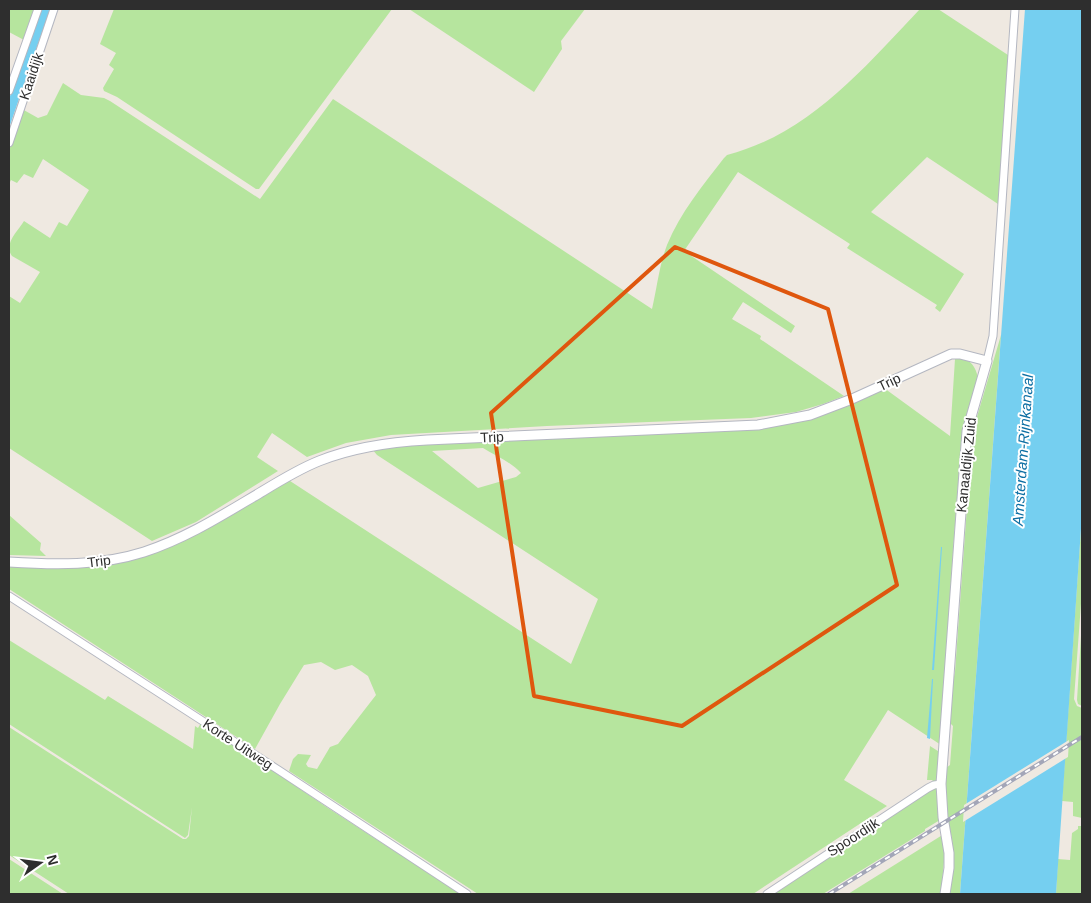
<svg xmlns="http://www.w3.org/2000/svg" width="1091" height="903" viewBox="0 0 1091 903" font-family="Arial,sans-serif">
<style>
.green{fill:#b6e59e;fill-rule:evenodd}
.water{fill:#75cff0}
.pier{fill:#efe9e1}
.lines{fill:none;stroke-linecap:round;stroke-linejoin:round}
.minor-casing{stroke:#b4b7c1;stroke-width:9}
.tertiary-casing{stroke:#b4b7c1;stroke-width:11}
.minor{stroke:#fff;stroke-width:7}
.tertiary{stroke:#fff;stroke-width:9}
.rail-casing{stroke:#a3a6b8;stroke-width:4}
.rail{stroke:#fff;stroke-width:2;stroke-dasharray:5.5;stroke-linecap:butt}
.marked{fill:none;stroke:#df570e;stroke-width:4;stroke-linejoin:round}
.labels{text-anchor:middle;stroke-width:4;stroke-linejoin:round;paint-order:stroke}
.street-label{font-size:14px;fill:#2e2e2e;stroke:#fff}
.water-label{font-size:15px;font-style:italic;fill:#0d6fa3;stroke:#fff}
</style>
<rect width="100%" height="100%" fill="#efe9e1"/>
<path class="green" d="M 9,9 L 35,9 L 24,40 L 9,32 Z
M 114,9 L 392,9 L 259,189 L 256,189 L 117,97 L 104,91 L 103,88 L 114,69 L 109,65 L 116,53 L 100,44 Z
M 409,9 L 585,9 L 561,41 L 562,49 L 534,92 Z
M 920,9 L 938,9 L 1008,55 L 998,204 L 927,157 L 871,212 L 964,274 L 940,312 L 935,308 L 937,305 L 847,248 L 850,244 L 738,172 L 684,251 L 795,326 L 791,333 L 743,302 L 732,319 L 761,336 L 760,339 L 844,396 L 823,404 L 796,412 L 751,418 L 547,426 L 391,435 L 346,443 L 307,457 L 272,433 L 257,457 L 278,471 L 196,522 L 152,541 L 9,448 L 9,296 L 20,303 L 40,272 L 12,256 C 3,244 18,231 24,221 L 50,238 L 59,222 L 67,226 L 89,190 L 43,159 L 33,178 L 24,174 L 17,183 L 11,180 L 9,184 L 9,147 L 22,109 L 38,118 L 47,115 L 63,83 L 81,95 L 104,98 L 110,101 L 260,199 L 333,99 L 652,309 C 657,288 659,266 667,245 C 680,213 703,185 724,158 L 727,155 C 809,134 864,68 920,9 Z
M 1001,335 L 960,894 L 950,894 L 953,857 L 952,839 L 946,813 L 946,768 L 950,765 L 953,726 L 949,722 L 951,690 L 955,672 L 972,438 L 974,427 Z
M 955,359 C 966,357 974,363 977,374 C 979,385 963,422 962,437 C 953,539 947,642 941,745 L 888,710 L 844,780 L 887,806 L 753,894 L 478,894 L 289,771 L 293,759 L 298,754 L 311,755 L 306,764 L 308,767 L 317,769 L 330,747 L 338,744 L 376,695 L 368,676 L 352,665 L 335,670 L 321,662 L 304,665 L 280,704 L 255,749 L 9,589 L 9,565 L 65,567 L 174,545 L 219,522 L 287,479 L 571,664 L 598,599 L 377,455 L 372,449 L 390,446 L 766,427 L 884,388 L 950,436 ZM 483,448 C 496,456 511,462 521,473 L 516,477 L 478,488 L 432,451 Z
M 1082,514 L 1082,590 L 1074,699 L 1077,706 L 1082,708 L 1082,818 L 1073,816 L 1073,802 L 1062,801 Z
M 9,515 L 41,543 L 40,550 L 46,556 L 9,555 Z
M 1082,620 L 1082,706 L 1078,704 L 1077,700 Z
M 9,640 L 105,700 L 108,696 L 193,749 L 195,726 L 198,728 L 201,723 L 203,723 L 328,808 L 461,894 L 69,894 L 9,855 L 9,727 L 183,839 L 186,839 L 189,836 L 192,807 L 188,835 L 185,838 L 9,724 Z
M 930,746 L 941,753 L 940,776 L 934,782 L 932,780 L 927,780 Z
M 935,788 L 938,790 L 940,820 L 925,829 L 925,831 L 823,894 L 772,894 L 925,791 Z
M 1078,826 L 1082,826 L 1082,894 L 1056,894 L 1058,859 L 1070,860 L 1072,833 L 1078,829 Z
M 944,834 L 945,851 L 941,894 L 848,894 Z
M 9,859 L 63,894 L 9,894 Z"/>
<path class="water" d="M 41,9 L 50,9 L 9,128 L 9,99 Z
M 1025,9 L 1082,9 L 1082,514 L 1056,894 L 960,894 Z
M 941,547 L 942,547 L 934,670 L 932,670 Z
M 932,679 L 933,679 L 930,739 L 927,738 Z"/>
<path class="pier" d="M 1069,740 L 1068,757 L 963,822 L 964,805 Z"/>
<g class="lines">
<defs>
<path id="minor" d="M 9,91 L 38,9
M 9,143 L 54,9
M 987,361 L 993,336 L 1015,9
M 9,596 L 280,771 L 467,894
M 767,894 L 928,788 L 934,785 L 941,784"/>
<path id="tertiary" d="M 9,562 C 55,565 100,566 144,552 C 187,538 224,514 263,491 C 281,480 299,469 319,461 C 354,447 391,442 427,440 L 758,425 L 810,415 L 852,399 L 951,354 L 960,354 L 987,361 L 967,431 L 941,784 L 943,817 L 949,853 L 949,868 L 945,894"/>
</defs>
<use href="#minor" class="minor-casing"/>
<use href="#tertiary" class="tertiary-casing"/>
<use href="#minor" class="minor"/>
<use href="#tertiary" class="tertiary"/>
<defs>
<path id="rail" d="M 829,894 L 1082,737"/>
</defs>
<use href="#rail" class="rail-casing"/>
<use href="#rail" class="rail"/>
</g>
<path class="marked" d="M 675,247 L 828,309 L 897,585 L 682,726 L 534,696 L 491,413 Z"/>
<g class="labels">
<g class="street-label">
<text transform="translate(31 76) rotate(-72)" y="5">Kaaidijk</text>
<text transform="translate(889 382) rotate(-25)" y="5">Trip</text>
<text transform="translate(492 437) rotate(-3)" y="5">Trip</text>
<text transform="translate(966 465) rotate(-84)" y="5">Kanaaldijk Zuid</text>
<text transform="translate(99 561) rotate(-7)" y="5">Trip</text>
<text transform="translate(238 744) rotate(33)" y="5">Korte Uitweg</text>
<text transform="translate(853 837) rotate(-33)" y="5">Spoordijk</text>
</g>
<g class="water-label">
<text transform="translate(1023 450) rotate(-86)" y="5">Amsterdam-Rijnkanaal</text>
</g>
</g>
<rect width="1091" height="903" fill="none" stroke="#2e2e2e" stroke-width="20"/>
<g transform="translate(40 863) rotate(76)" stroke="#ffffff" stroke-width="4" paint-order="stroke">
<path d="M0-4L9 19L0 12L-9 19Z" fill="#2e2e2e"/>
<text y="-8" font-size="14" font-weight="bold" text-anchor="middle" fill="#2e2e2e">N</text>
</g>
</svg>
